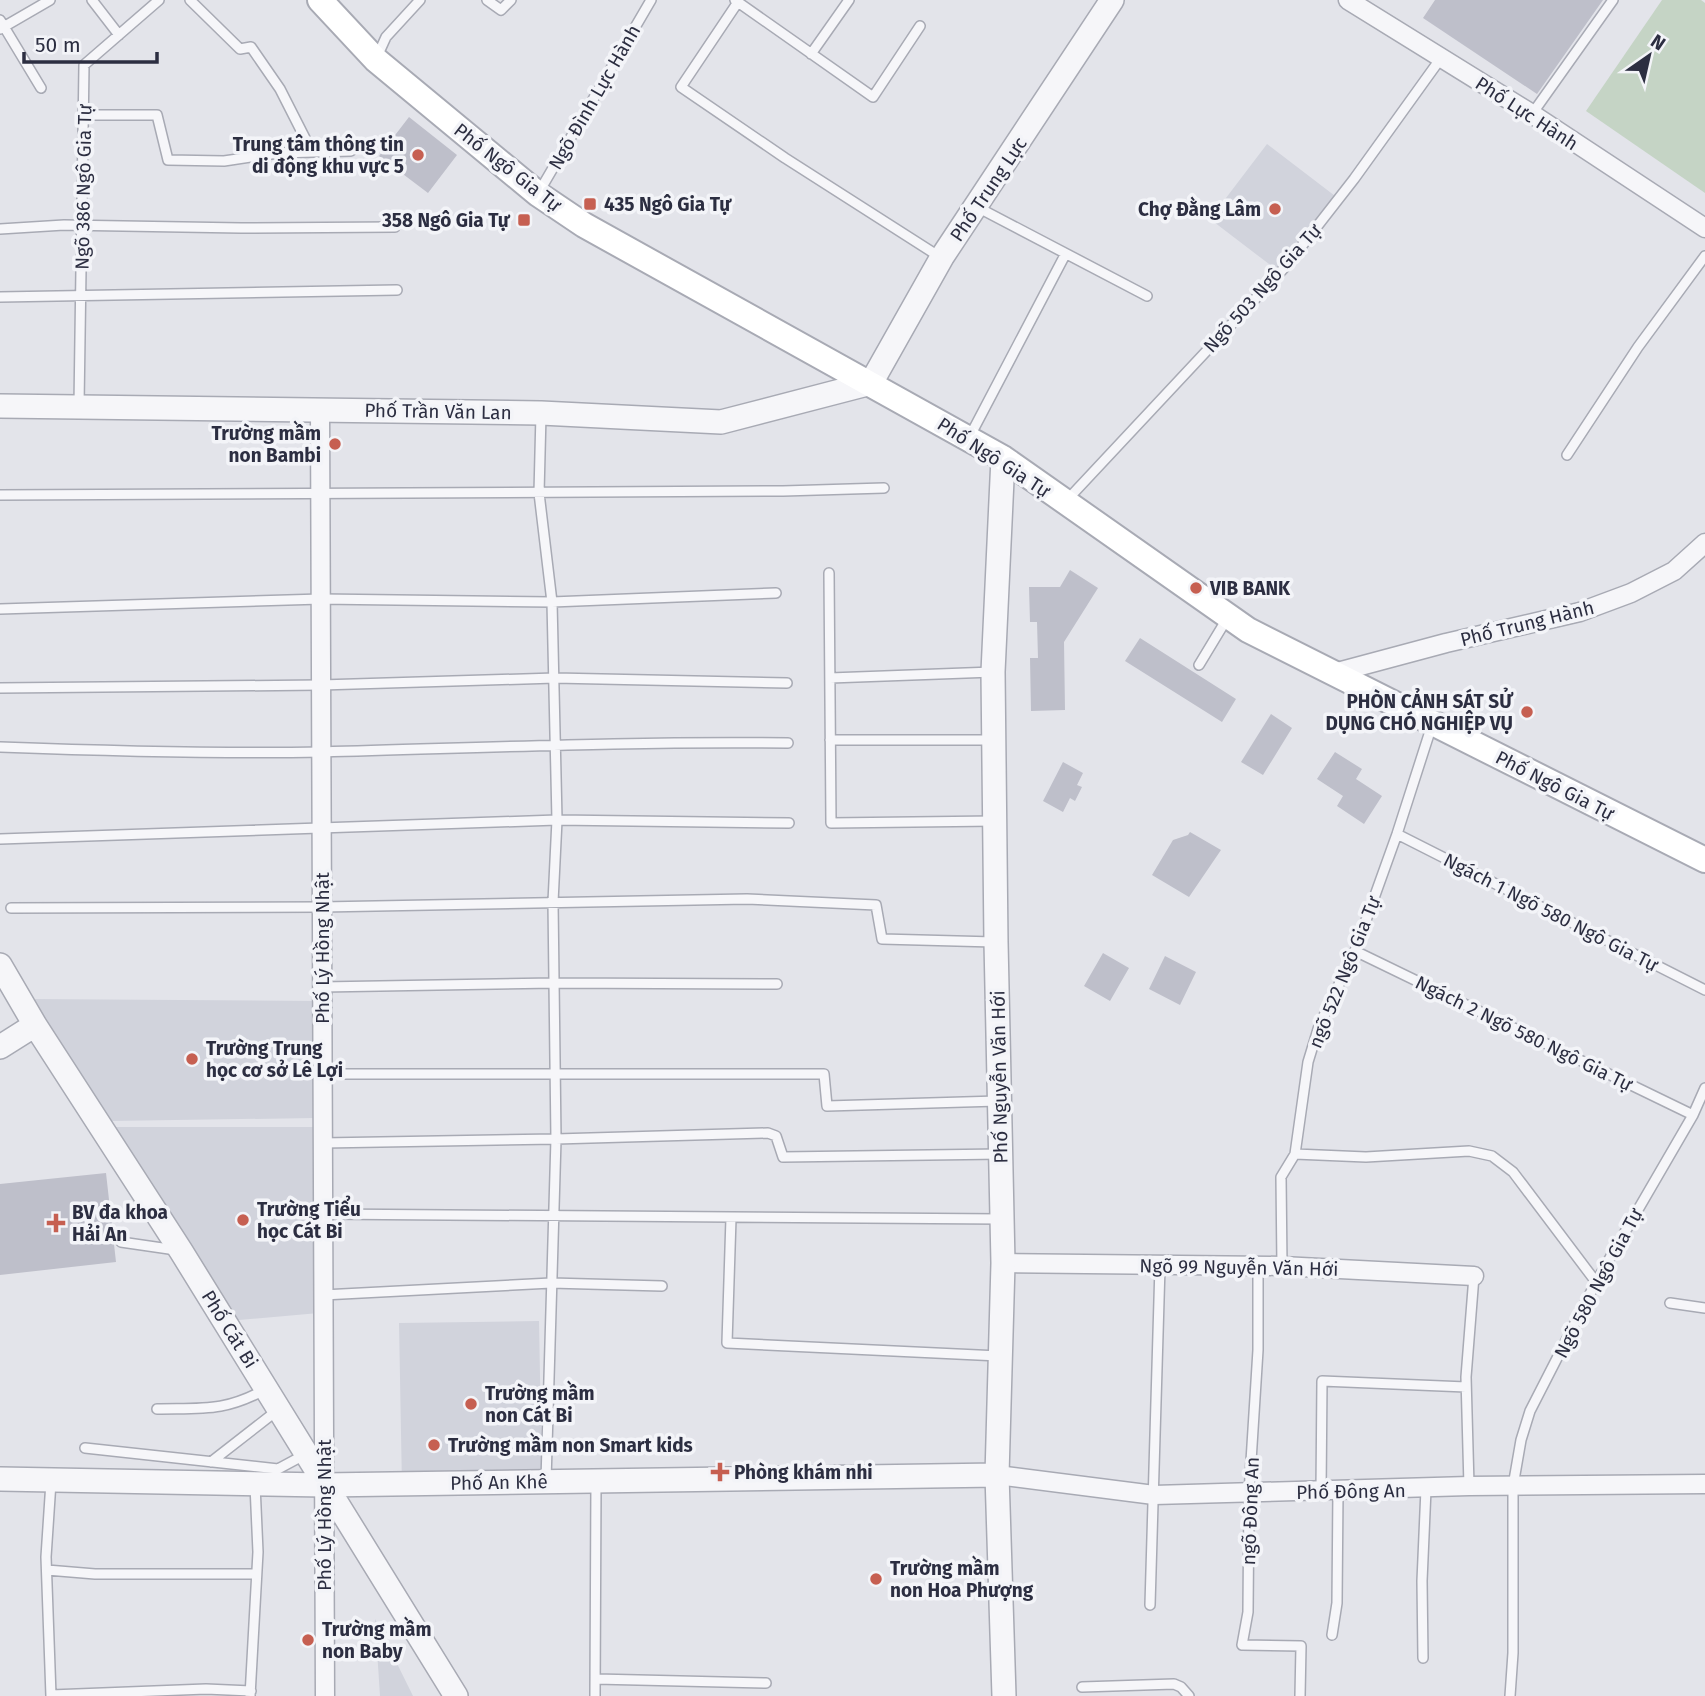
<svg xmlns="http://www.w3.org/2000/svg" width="1705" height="1696" viewBox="0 0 1705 1696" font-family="'Fira Sans',sans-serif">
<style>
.built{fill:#d1d3dc}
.green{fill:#c5d4c5}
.building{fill:#bebfca}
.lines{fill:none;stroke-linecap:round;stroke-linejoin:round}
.service-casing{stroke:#a8aab4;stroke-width:12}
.minor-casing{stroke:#a8aab4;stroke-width:21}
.tertiary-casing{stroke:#a8aab4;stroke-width:26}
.secondary-casing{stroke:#a8aab4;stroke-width:28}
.service{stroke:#f6f6f9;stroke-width:9}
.minor{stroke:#f6f6f9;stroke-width:18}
.tertiary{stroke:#f6f6f9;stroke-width:23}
.secondary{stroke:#fff;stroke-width:24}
.poi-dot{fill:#c65f51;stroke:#f3f4f8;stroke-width:2.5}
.labels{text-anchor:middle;stroke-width:7;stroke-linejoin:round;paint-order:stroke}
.street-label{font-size:19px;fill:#2c2e41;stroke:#f3f4f8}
.poi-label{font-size:19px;font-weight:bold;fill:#2c2e41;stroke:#f3f4f8;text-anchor:start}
</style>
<rect width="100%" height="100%" fill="#e3e4ea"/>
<path class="built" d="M 1267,144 L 1339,199 L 1282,274 L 1210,219 Z
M 28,999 L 317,1001 L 314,1118 L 110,1121 Z
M 111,1127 L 320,1127 L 319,1313 L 228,1321 Z
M 539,1321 L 542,1486 L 402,1487 L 399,1323 Z
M 375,1619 L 413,1696 L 380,1696 Z"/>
<path class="green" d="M 1662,0 L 1701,0 L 1705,3 L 1705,193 L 1586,111 Z"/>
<path class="building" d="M 1435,0 L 1603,0 L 1537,94 L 1423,18 Z
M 409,117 L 457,155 L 428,193 L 379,156 Z
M 1070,570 L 1098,588 L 1064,642 L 1065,710 L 1031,711 L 1030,658 L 1038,658 L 1037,622 L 1030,622 L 1029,587 L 1060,587 Z
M 1140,638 L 1236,699 L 1222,722 L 1125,661 Z
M 1271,714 L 1292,728 L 1263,775 L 1241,762 Z
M 1335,752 L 1362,769 L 1356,779 L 1382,796 L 1364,824 L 1337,806 L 1343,796 L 1317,779 Z
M 1063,762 L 1083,773 L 1077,785 L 1082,787 L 1075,801 L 1070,798 L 1063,812 L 1043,801 Z
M 1190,832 L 1221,850 L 1189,897 L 1152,875 L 1173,840 L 1188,835 Z
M 1103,953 L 1129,968 L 1110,1001 L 1084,986 Z
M 1165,956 L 1196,972 L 1180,1005 L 1149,989 Z
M 106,1173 L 116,1262 L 0,1275 L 0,1184 Z"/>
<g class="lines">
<defs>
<path id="service" d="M 92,0 L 119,35
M 190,0 L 240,49 L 251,47 L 280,89 L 312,152
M 487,0 L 501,10 L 511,0
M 735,0 L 873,97 L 920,26
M 738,2 L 681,87 L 785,158 L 940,257
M 0,20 L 41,88
M 0,29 L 50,0
M 811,54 L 849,0
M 376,59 L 386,37 L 420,0
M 1532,114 L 1613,0
M 84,115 L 157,115 L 168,160 L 224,161 L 278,153 L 351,151
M 539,192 L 651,0
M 977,207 L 1147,296
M 0,229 L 64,225 L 241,228 L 395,227
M 0,297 L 397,290
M 79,405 L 84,65 L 159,0
M 541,414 L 539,493 L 552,602 L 557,820 L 553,902 L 556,1139 L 546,1481
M 970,436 L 1065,255
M 1567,455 L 1638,347 L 1705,256
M 0,495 L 783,491 L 884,488
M 1068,499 L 1287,265 L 1354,179 L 1441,58
M 829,573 L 831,823 L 995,821
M 0,609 L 321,599 L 552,602 L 776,593
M 1199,665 L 1228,617
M 830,678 L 993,672
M 0,688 L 321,685 L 555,678 L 787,683
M 830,740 L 993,740
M 0,747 C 107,751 215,754 323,752 C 478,748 632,741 788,743
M 1397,834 L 1705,990
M 0,839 L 557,820 L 789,823
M 11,908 L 322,907 L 747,899 L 876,905 L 882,939 L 994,942
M 1355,951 L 1693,1115
M 322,987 L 554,983 L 777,984
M 322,1074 L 824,1074 L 827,1106 L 998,1101
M 323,1143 L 556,1139 L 768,1133 L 776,1136 L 783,1157 L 1001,1154
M 1295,1154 L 1366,1157 L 1469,1151 L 1492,1156 L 1513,1172 L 1596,1282
M 323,1214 L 1001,1219
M 731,1218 L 727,1343 L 999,1356
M 121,1242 L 176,1250
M 1282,1266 L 1281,1177 L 1295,1154 L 1308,1062 L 1319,1026 L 1355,951 L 1397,834 L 1432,725
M 1258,1267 L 1258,1350 L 1249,1493 L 1248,1612 L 1242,1645 L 1301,1646 L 1300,1696
M 323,1295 L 551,1283 L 662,1286
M 1670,1303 L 1705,1308
M 157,1409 C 203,1408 224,1412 266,1389
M 85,1448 L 278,1469 L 306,1454
M 211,1462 L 279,1409
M 1469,1486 L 1466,1377 L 1474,1276
M 1321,1491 L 1322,1381 L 1466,1387
M 47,1570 L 95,1574 L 256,1574
M 1150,1605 L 1160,1266
M 1332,1635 L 1337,1603 L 1338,1491
M 1423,1658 L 1422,1581 L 1426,1489
M 596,1679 L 766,1683
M 1082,1687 L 1174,1684 L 1181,1687 L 1189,1696
M 51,1695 L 206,1689 L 251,1691
M 51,1696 L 46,1557 L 51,1482
M 250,1696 L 258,1552 L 255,1485
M 595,1696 L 596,1482
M 1510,1696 L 1513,1653 L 1513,1486 L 1521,1440 L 1530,1411 L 1596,1282 L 1693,1115 L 1705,1088"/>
<path id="minor" d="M 1348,0 L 1532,114 L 1705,228
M 320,410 L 325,1696
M 1334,673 L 1446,643 L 1580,612 L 1631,593 L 1674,571 L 1705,543
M 1003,1263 L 1282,1266 L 1474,1276
M 997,1475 L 1154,1495 L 1469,1486 L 1705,1484"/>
<path id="tertiary" d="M 0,406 L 541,413 L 721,422 L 871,383 L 942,257 L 1112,0
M 1003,458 L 993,672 L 996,942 L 1003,1263 L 997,1475 L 1004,1696
M 0,965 L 35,1025 L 181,1251 L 456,1696
M 0,1047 L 35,1025
M 0,1479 L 324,1485 L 997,1475"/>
<path id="secondary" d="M 320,0 L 376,60 L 538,194 L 584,225 L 1003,458 L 1248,630 L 1705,860"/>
</defs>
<use href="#service" class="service-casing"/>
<use href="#minor" class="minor-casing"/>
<use href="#tertiary" class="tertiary-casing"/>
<use href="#secondary" class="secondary-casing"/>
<use href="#service" class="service"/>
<use href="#minor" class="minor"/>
<use href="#tertiary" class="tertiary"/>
<use href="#secondary" class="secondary"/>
</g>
<g class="poi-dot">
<circle cx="418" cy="155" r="7"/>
<rect x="583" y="197" width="14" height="14" rx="3.5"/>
<circle cx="1275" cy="209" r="7"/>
<rect x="517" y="213" width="14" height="14" rx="3.5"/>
<circle cx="335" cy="444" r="7"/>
<circle cx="1196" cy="588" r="7"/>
<circle cx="1527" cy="712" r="7"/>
<circle cx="192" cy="1059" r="7"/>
<circle cx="243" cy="1220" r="7"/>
<path d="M52.5 1212.5h7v7h7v7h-7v7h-7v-7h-7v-7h7z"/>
<circle cx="471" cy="1404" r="7"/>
<circle cx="434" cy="1445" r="7"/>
<path d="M716.5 1461.5h7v7h7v7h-7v7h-7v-7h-7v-7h7z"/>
<circle cx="876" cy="1579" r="7"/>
<circle cx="308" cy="1640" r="7"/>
</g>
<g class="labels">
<g class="street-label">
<text transform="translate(594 97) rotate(-60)" y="7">Ngõ Đình Lực Hành</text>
<text transform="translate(1527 113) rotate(33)" y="7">Phố Lực Hành</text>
<text transform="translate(508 167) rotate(38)" y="7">Phố Ngô Gia Tự</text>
<text transform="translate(83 187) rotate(-89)" y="7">Ngõ 386 Ngô Gia Tự</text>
<text transform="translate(988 189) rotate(-56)" y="7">Phố Trung Lực</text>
<text transform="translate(1262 288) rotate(-48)" y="7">Ngõ 503 Ngô Gia Tự</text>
<text transform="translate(438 411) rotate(1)" y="7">Phố Trần Văn Lan</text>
<text transform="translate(994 457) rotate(33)" y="7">Phố Ngô Gia Tự</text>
<text transform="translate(1527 623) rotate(-14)" y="7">Phố Trung Hành</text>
<text transform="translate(1555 785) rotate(27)" y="7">Phố Ngô Gia Tự</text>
<text transform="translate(1551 912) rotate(27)" y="7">Ngách 1 Ngõ 580 Ngô Gia Tự</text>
<text transform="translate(322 948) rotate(-90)" y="7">Phố Lý Hồng Nhật</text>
<text transform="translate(1344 972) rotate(-68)" y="7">ngõ 522 Ngô Gia Tự</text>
<text transform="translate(1524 1033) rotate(26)" y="7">Ngách 2 Ngõ 580 Ngô Gia Tự</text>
<text transform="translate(999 1077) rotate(-91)" y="7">Phố Nguyễn Văn Hới</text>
<text transform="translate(1239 1267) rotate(1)" y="7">Ngõ 99 Nguyễn Văn Hới</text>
<text transform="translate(1598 1283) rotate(-62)" y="7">Ngõ 580 Ngô Gia Tự</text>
<text transform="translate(230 1329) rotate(58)" y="7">Phố Cát Bi</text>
<text transform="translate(499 1482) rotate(-1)" y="7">Phố An Khê</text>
<text transform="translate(1351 1491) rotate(-1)" y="7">Phố Đông An</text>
<text transform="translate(1250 1511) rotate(-88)" y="7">ngõ Đông An</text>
<text transform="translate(324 1515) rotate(-90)" y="7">Phố Lý Hồng Nhật</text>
</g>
<g class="poi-label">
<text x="404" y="151" text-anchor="end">Trung tâm thông tin<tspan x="404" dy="22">di động khu vực 5</tspan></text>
<text x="604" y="211">435 Ngô Gia Tự</text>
<text x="1261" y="216" text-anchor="end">Chợ Đằng Lâm</text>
<text x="510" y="227" text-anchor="end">358 Ngô Gia Tự</text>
<text x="321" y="440" text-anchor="end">Trường mầm<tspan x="321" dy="22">non Bambi</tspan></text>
<text x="1210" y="595">VIB BANK</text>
<text x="1513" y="708" text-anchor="end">PHÒN CẢNH SÁT SỬ<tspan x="1513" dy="22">DỤNG CHÓ NGHIỆP VỤ</tspan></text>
<text x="206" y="1055">Trường Trung<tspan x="206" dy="22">học cơ sở Lê Lợi</tspan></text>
<text x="257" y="1216">Trường Tiểu<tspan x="257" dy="22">học Cát Bi</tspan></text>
<text x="72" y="1219">BV đa khoa<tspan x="72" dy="22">Hải An</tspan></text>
<text x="485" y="1400">Trường mầm<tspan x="485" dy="22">non Cát Bi</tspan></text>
<text x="448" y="1452">Trường mầm non Smart kids</text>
<text x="734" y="1479">Phòng khám nhi</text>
<text x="890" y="1575">Trường mầm<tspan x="890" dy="22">non Hoa Phượng</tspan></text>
<text x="322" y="1636">Trường mầm<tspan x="322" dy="22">non Baby</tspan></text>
</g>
</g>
<g transform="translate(1649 56) rotate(34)" stroke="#f3f4f8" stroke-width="5" paint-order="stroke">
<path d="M0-5L12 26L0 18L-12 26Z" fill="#2c2e41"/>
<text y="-10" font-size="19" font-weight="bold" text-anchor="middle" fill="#2c2e41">N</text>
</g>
<path d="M24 52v10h133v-10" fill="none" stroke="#2c2e41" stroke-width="3.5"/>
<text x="35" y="52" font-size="21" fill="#2c2e41" stroke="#f3f4f8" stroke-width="5" paint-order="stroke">50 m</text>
</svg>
